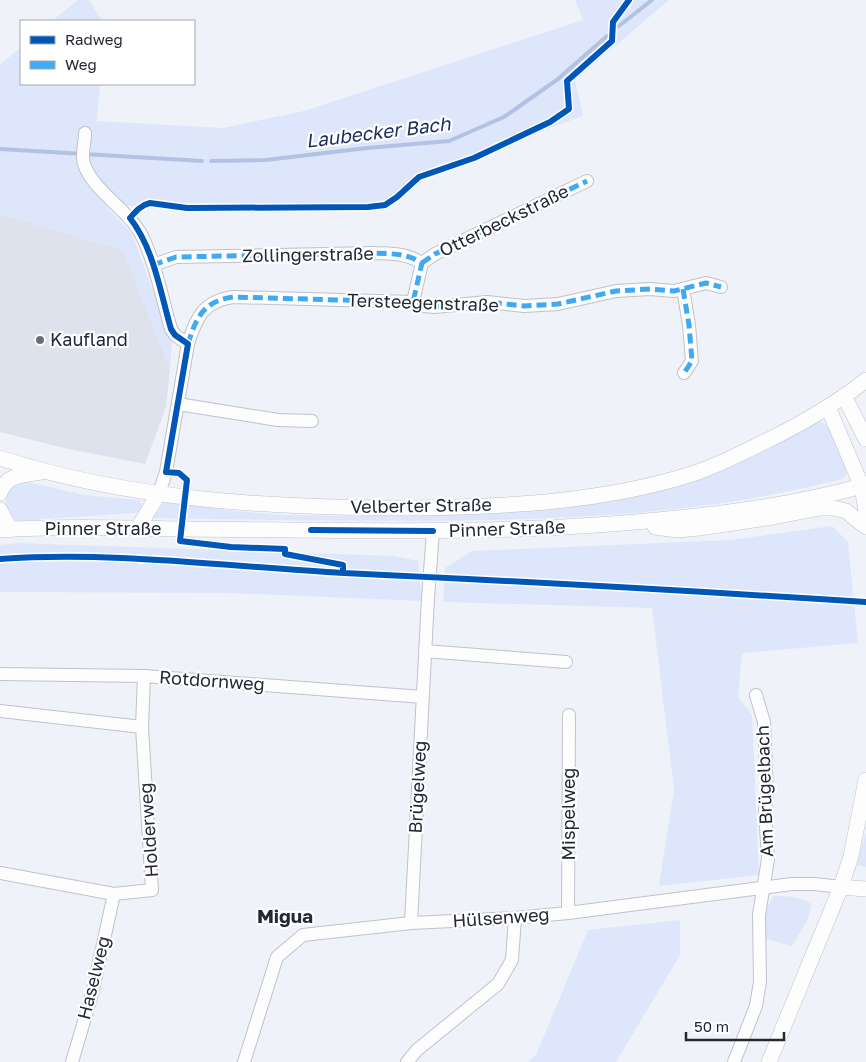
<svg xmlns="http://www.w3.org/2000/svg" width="866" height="1062" viewBox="0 0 866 1062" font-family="'Golos Text',sans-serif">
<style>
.built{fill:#dde2ec}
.green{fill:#dde6fa}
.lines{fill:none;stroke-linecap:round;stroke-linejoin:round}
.stream{stroke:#b2c2e3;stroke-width:4}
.minor-casing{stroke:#bec2ca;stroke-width:14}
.tertiary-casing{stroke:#bec2ca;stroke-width:16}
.minor{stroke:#fdfdfe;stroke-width:12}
.tertiary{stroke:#fdfdfe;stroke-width:15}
.quiet{stroke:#3fa9f5;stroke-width:5;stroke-dasharray:10 5;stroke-linecap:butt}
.cycleway-casing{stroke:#fff;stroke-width:9}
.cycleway{stroke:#0057b8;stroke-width:6}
.poi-dot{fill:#6b6f78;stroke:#fff;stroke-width:2}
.labels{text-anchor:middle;stroke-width:4.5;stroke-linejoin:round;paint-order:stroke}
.street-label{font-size:18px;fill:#232833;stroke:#fff}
.poi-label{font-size:18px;fill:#232833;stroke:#fff;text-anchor:start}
.water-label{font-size:19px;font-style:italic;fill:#1a2d64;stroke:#fff}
.neighbourhood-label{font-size:19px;font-weight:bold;fill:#232833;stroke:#fff}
</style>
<rect width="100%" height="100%" fill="#f0f2f9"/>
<path class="built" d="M 0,214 L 123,250 L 170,369 L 166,407 L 145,464 L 64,448 L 0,432 Z"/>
<path class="green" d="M 78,0 L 89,0 L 102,21 L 52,21 Z
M 575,0 L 669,0 L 575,80 L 583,116 L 514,141 L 476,161 L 421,179 L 386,210 L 179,209 L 105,205 L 132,234 L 172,342 L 170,369 L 123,250 L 0,214 L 0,65 L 21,47 L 21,84 L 100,84 L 97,121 L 223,128 L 304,111 L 583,20 Z
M 821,422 C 823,423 826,424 827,426 C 834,434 848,467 846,476 L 842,479 C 728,509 611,517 494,520 C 379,522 264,520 149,518 L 158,512 L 164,502 C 207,507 252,514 296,515 C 357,517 420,516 481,513 C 543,510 605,505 665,490 C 702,481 738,465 771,448 C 786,441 805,425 821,422 Z
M 28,482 L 84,495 L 140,500 L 143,507 L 141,512 L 134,513 L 17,521 L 8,513 L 5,507 L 7,491 L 12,484 Z
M 832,526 L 848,542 L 858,643 L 742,653 L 738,697 L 752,715 L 759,875 L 659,886 L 674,789 L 652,608 L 443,602 L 445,568 L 472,551 L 731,540 Z
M 16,543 L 394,556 L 418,561 L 422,601 L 228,593 L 0,592 L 0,545 Z
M 866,832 L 866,867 L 856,865 Z
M 774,896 C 788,896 799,896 811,904 L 808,919 L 792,946 L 762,938 L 763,915 Z
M 680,920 L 680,955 L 616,1062 L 528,1062 L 536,1055 L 588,930 Z"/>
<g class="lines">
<path class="stream" d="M 619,26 L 652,0
M 0,149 L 202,161
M 211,161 L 266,160 L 367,148 L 449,141 L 504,117 L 558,79 L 607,36"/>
<defs>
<path id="minor" d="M 85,133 C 85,143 81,155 84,164 C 93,191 129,210 142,236 C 156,265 162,298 171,329 L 175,335 L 188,344 L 166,472 L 159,493
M 422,263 L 435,254 L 587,181
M 153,265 L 176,257 L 374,253 C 392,254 406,253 422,263 L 413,302
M 683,289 L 689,325 L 692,361 L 684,373
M 188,344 C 196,317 204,301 233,297 L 413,302 L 423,306 L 435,307 L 487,302 L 524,306 L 558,304 L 616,291 L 650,289 L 674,291 L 706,283 L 721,287
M 178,404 L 278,420 L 312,421
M 425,651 L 566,662
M 0,674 L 144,676 L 423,697
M 0,711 L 142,727
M 0,873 L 114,894 L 152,890 L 142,727 L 144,676
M 568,913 L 569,715
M 411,923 L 428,598 L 433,531
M 72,1062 L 92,994 L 114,894
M 244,1062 L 277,957 L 303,935 L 411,923 L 515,918 L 568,913 L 792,884 L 814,884 L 841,887
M 407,1062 L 417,1050 L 498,984 L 512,960 L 515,918
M 734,1062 L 756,1006 L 760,982 L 759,915 L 768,859 L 765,810 L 767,794 L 764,722 L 756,695"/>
<path id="tertiary" d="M 844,396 L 866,439
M 828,407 L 862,487 L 866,511
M 0,458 C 130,500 270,508 406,508 C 502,507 600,503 692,474 C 713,467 734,457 754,447 C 794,428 832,407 866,380
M 0,493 C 6,474 24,475 41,472
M 0,510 L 11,530
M 655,527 L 678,530 L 699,528 L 773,517 L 820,508 L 833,508 L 846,511 L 866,527
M 138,528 L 159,493
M 0,530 C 61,526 123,528 183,529 C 348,530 513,536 677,518 C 740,512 804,502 866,485
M 841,887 L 866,889
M 769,1062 L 841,887 L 851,856 L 866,780"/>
</defs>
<use href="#minor" class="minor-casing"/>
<use href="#tertiary" class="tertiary-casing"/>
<use href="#minor" class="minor"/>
<use href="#tertiary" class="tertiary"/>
<path class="quiet" d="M 422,263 L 435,254 L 587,181
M 153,265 L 176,257 L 374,253 C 392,254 406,253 422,263 L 413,302
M 683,289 L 689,325 L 692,361 L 684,373
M 188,344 C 196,317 204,301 233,297 L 413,302 L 423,306 L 435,307 L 487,302 L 524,306 L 558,304 L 616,291 L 650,289 L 674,291 L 706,283 L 721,287"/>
<defs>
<path id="cycleway" d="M 311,530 L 433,531
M 0,559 C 114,551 230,567 344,573 C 518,581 692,591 866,602
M 343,573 L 343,565 L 285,554 L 285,549 L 231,547 L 180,541 L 187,480 L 179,473 L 166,472 L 188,344 L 175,335 L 171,329 C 160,291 154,249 130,218 C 136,211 141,205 150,203 L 187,208 L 368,207 L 385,205 L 397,197 L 419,177 L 474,158 L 550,122 L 569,109 L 567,81 L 612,41 L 613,22 L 629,0"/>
</defs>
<use href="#cycleway" class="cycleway-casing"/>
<use href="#cycleway" class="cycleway"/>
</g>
<circle class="poi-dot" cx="40" cy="340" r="5"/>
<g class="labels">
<g class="street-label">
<text transform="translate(504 221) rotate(-26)" y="6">Otterbeckstraße</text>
<text transform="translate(308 255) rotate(-1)" y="6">Zollingerstraße</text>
<text transform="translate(423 303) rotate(2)" y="6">Tersteegenstraße</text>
<text transform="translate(421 506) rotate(-1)" y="6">Velberter Straße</text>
<text x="103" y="535">Pinner Straße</text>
<text transform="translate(507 529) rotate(-2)" y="6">Pinner Straße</text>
<text transform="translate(212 681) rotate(4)" y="6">Rotdornweg</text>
<text transform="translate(418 787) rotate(-87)" y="6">Brügelweg</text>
<text transform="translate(765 791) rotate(-92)" y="6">Am Brügelbach</text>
<text transform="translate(569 814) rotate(-90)" y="6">Mispelweg</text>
<text transform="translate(149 830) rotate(-94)" y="6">Holderweg</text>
<text transform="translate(501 918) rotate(-4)" y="6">Hülsenweg</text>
<text transform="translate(94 978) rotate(-76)" y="6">Haselweg</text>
</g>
<g class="poi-label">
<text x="50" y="346">Kaufland</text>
</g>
<g class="water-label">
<text transform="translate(378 132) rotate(-7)" y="7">Laubecker Bach</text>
</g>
<g class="neighbourhood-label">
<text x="285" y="923">Migua</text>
</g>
</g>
<rect x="20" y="20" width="175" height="65" fill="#ffffff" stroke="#a7a9ad"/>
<rect x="30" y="36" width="25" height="8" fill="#0057b8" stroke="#a7a9ad"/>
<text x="65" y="45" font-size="15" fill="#232833">Radweg</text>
<rect x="30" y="61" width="25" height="8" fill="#3fa9f5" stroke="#a7a9ad"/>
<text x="65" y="70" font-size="15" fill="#232833">Weg</text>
<path d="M686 1032v8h98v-8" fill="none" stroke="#232833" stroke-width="2.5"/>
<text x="694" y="1032" font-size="15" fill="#232833" stroke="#ffffff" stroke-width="4" paint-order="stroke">50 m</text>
</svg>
